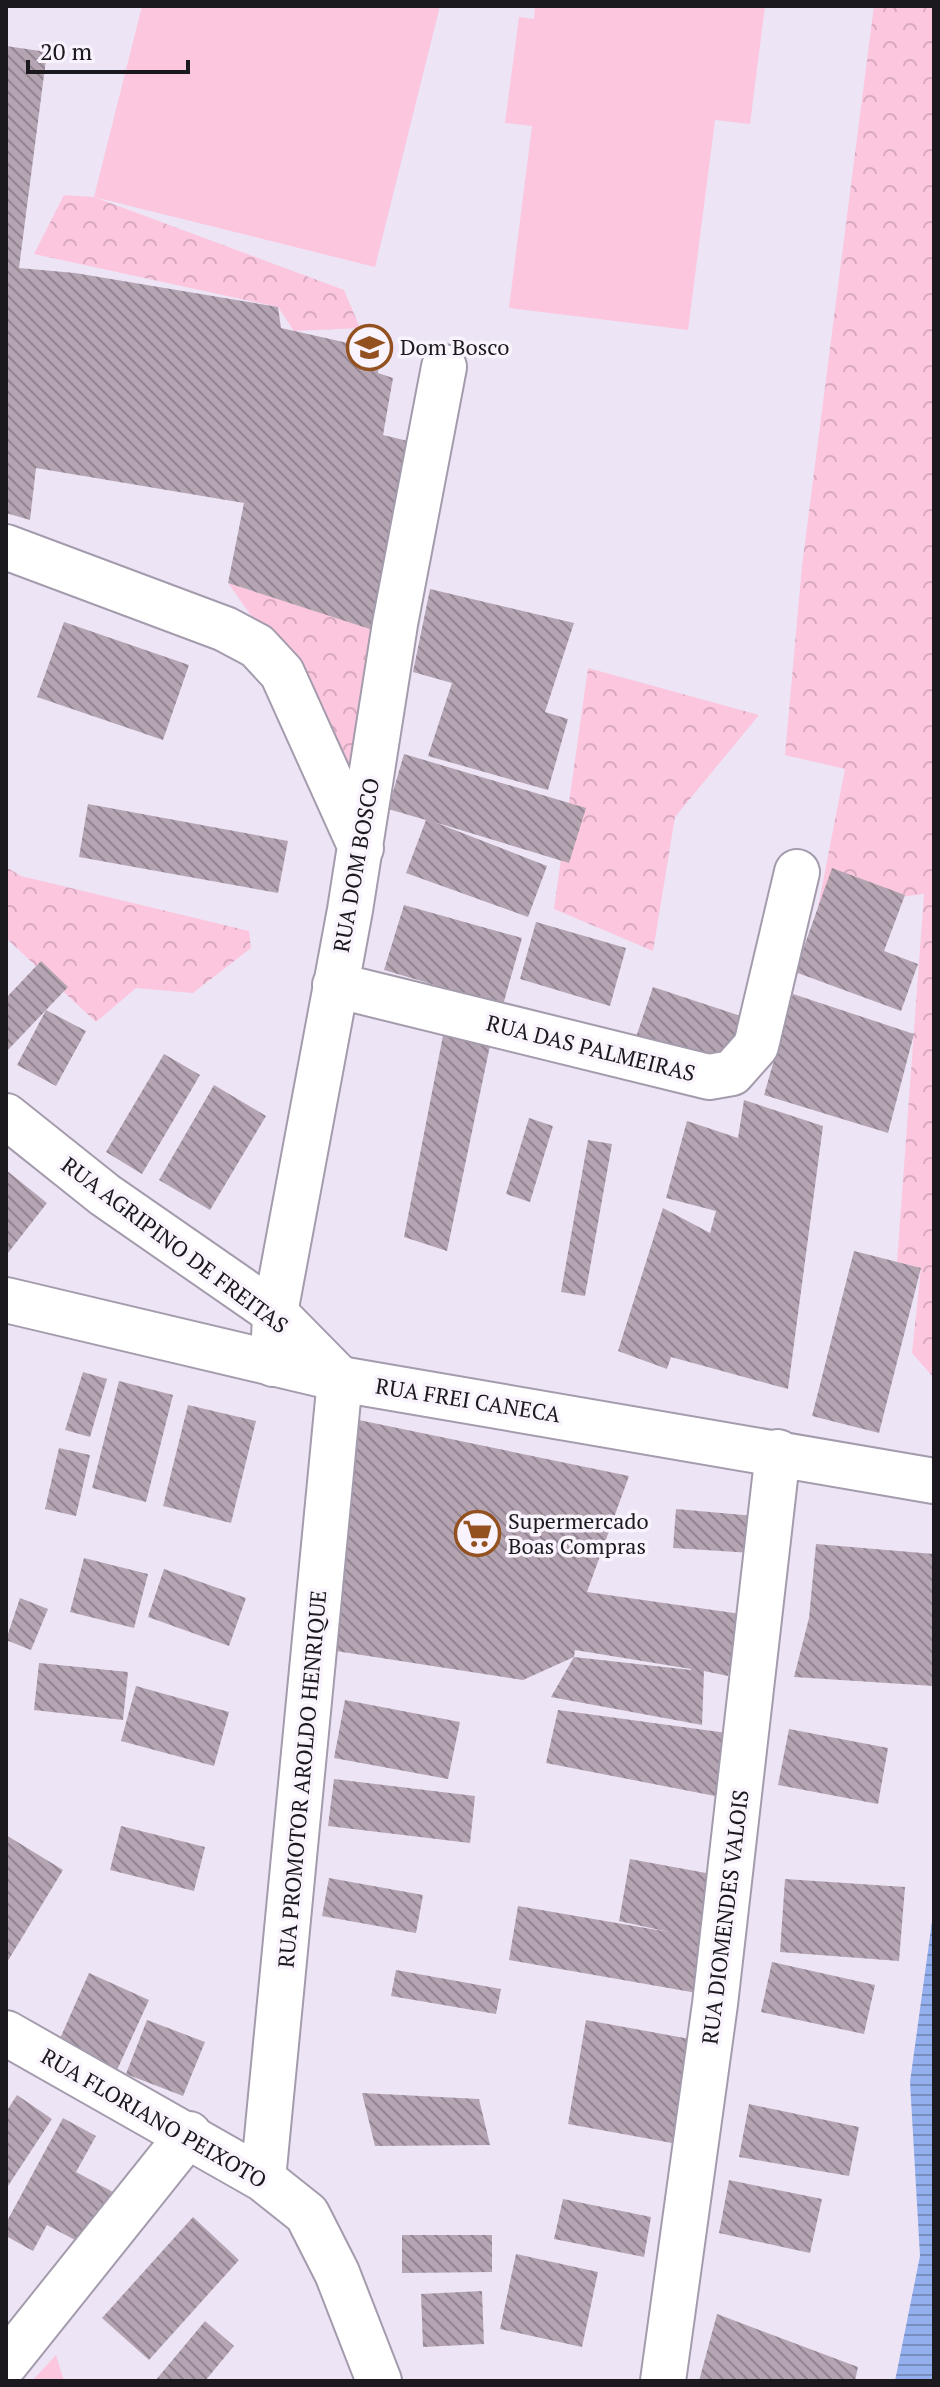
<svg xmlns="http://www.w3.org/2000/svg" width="940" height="2387" viewBox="0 0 940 2387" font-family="'PT Serif',serif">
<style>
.green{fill:#fcc6de}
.forest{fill:url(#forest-crowns)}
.water{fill:url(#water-rules)}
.building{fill:url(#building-back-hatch);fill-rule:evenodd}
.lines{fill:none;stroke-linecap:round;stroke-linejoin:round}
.minor-casing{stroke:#a49bac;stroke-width:48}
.tertiary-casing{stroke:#a49bac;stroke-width:48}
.minor{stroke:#fff;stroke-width:44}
.tertiary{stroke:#fff;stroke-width:44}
.labels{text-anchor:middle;stroke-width:7;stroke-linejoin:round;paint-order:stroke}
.poi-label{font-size:22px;fill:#1b181e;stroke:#f9f3fe;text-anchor:start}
.street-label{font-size:22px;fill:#1b181e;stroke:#f9f3fe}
</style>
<defs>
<pattern id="forest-crowns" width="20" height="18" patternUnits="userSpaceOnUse" patternTransform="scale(2)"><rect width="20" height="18" fill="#fcc6de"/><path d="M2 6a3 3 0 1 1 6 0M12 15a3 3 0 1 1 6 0" fill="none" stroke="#d7a9be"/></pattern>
<pattern id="water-rules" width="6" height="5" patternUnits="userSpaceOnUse" patternTransform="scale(2)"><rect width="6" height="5" fill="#94afee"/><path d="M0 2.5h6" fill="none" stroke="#788dc0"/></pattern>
<pattern id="building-back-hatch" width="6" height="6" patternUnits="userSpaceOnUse" patternTransform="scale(2)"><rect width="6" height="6" fill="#b5a5b3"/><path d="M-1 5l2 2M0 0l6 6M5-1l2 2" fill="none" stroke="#928591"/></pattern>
</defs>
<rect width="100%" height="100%" fill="#ede4f6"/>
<path class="green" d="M 142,6 L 440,6 L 375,267 L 94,197 Z
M 535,6 L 765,6 L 750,124 L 715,120 L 688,330 L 509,308 L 532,126 L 505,123 L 519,17 L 534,19 Z"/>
<path class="forest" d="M 874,6 L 934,6 L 934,1378 L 912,1353 L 921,1268 L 897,1262 L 924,894 L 818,907 L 845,769 L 785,755 L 802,566 Z
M 64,195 L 94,197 L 344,290 L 360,328 L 294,331 L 278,307 L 34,254 Z
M 228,583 L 384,633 L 362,762 L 342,779 L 279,655 Z
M 588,668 L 759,715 L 675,817 L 653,951 L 554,909 Z
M 6,867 L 21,876 L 249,931 L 251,948 L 193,993 L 136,988 L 96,1022 L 6,938 Z
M 56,2355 L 64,2381 L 32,2381 Z"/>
<path class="water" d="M 934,1907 L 934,2381 L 895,2381 L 920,2256 L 910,2082 Z"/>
<path class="building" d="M 6,46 L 47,52 L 19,268 L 75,273 L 278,307 L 281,328 L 379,350 L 378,373 L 393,378 L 383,435 L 416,443 L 373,630 L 228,583 L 244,503 L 36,468 L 30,520 L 6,513 Z
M 430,589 L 574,623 L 545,712 L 568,719 L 548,790 L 428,756 L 452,683 L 413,672 Z
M 64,622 L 189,665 L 163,740 L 37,697 Z
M 404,754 L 586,808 L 569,863 L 434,822 L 547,866 L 528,917 L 406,873 L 426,820 L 388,809 Z
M 88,804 L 288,841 L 278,893 L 79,857 Z
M 832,868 L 905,895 L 884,951 L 918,964 L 901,1011 L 795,972 Z
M 404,905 L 522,938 L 503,1005 L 384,970 Z
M 536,922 L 626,948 L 610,1006 L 520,979 Z
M 41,961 L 68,987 L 6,1052 L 6,998 Z
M 653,987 L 750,1019 L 732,1072 L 635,1040 Z
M 793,994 L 914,1034 L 888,1133 L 764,1095 Z
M 46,1010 L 86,1031 L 56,1086 L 17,1065 Z
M 445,1025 L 491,1041 L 447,1251 L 404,1237 Z
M 164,1054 L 200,1075 L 142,1174 L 106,1152 Z
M 214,1085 L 266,1116 L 210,1210 L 159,1180 Z
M 744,1100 L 823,1126 L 788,1389 L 671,1357 L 667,1369 L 618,1351 L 663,1208 L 710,1233 L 716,1211 L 666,1198 L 687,1121 L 738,1138 Z
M 529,1118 L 553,1126 L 530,1202 L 506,1194 Z
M 588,1140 L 612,1144 L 585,1296 L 561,1292 Z
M 6,1170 L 47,1203 L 8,1253 L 6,1251 Z
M 854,1251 L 921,1268 L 879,1433 L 812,1416 Z
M 83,1372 L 107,1379 L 90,1437 L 65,1430 Z
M 119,1381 L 173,1395 L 146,1502 L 92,1488 Z
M 188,1405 L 256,1421 L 231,1523 L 163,1506 Z
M 354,1419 L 629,1476 L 587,1592 L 741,1614 L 728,1676 L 704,1671 L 702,1725 L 551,1697 L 574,1657 L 523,1680 L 336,1651 ZM 575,1650 L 691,1669 L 691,1670 L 574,1657 Z
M 59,1448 L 90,1455 L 76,1516 L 45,1509 Z
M 676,1509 L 755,1516 L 752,1553 L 673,1548 Z
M 816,1544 L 934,1554 L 934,1686 L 794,1677 L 809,1618 Z
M 84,1558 L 148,1574 L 134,1628 L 70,1612 Z
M 164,1569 L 246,1598 L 229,1646 L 148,1617 Z
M 20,1598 L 48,1609 L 31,1650 L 6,1640 Z
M 39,1663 L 128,1672 L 123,1720 L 34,1710 Z
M 136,1686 L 229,1712 L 214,1766 L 121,1741 Z
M 345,1700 L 460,1722 L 448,1779 L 334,1758 Z
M 558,1710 L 727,1733 L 715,1796 L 546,1763 Z
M 789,1729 L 888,1748 L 878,1804 L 778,1785 Z
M 334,1779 L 475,1796 L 470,1843 L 328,1826 Z
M 121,1826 L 205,1847 L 194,1891 L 110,1870 Z
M 6,1835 L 63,1870 L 6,1964 Z
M 630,1859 L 717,1875 L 697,1993 L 509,1960 L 518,1906 L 669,1932 L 619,1921 Z
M 329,1878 L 423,1895 L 416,1933 L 322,1916 Z
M 785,1879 L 905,1887 L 899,1961 L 780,1952 Z
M 772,1962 L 875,1985 L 864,2034 L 761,2012 Z
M 396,1970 L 501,1989 L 496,2014 L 391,1996 Z
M 89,1973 L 149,2000 L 117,2070 L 58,2043 Z
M 147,2020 L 205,2042 L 183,2096 L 126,2074 Z
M 586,2020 L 690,2039 L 672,2143 L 568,2124 Z
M 362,2093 L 479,2099 L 490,2145 L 375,2146 Z
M 17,2095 L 52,2119 L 6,2189 L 6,2112 Z
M 749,2104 L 859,2127 L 849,2176 L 739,2157 Z
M 63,2118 L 96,2136 L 76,2172 L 115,2193 L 86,2246 L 47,2225 L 33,2251 L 6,2236 L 6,2223 Z
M 729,2180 L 822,2199 L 810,2253 L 719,2233 Z
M 563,2199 L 651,2217 L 644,2257 L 554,2239 Z
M 193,2217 L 239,2260 L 149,2360 L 102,2318 Z
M 402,2235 L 492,2235 L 492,2272 L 402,2273 Z
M 516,2254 L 598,2272 L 582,2347 L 500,2329 Z
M 482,2291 L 484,2344 L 423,2347 L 421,2294 Z
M 717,2314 L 858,2367 L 855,2381 L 699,2381 Z
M 205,2321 L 234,2346 L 205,2381 L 155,2381 Z"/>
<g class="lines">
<defs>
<path id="minor" d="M 6,547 L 225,629 L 257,646 L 282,673 L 361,848
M 335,985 L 709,1077 L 732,1073 L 756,1046 L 797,872
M 6,1116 L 105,1195 L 275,1313 L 340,1379
M 273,1364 L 275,1313 L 350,910 L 395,624 L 444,367
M 6,2363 L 189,2134
M 663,2381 L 715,2004 L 778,1452"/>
<path id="tertiary" d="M 6,1300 L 340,1379 L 934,1481
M 6,2033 L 263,2179 L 307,2214 L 337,2273 L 379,2381
M 263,2179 L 340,1379"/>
</defs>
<use href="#minor" class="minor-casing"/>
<use href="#tertiary" class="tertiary-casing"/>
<use href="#minor" class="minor"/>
<use href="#tertiary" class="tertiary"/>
</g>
<defs>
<symbol id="school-ring" viewBox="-11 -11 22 22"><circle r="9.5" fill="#f9f3fe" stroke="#935120" stroke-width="1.5"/><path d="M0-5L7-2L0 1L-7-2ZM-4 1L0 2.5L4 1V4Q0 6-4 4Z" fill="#935120"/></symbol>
<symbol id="supermarket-ring" viewBox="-11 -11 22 22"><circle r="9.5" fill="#f9f3fe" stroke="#935120" stroke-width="1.5"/><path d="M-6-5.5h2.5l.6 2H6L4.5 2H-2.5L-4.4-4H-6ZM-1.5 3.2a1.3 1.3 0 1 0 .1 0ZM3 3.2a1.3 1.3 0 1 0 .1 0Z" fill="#935120"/></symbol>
</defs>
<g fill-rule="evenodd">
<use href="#school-ring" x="344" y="322" width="51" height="51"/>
<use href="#supermarket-ring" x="452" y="1508" width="51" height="51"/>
</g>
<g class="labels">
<g class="poi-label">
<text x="400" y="355">Dom Bosco</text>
<text x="508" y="1529">Supermercado<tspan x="508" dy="25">Boas Compras</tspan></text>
</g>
<g class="street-label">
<text transform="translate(356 865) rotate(-80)" y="8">RUA DOM BOSCO</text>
<text transform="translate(591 1048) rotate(14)" y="8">RUA DAS PALMEIRAS</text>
<text transform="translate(175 1245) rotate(37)" y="8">RUA AGRIPINO DE FREITAS</text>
<text transform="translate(468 1400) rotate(9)" y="8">RUA FREI CANECA</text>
<text transform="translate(302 1779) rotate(-85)" y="8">RUA PROMOTOR AROLDO HENRIQUE</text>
<text transform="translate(725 1917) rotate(-83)" y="8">RUA DIOMENDES VALOIS</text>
<text transform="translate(154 2118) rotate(30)" y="8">RUA FLORIANO PEIXOTO</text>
</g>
</g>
<rect width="940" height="2387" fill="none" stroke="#1b181e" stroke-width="16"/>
<path d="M28 60v12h160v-12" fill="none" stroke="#1b181e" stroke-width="4"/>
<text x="40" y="60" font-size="24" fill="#1b181e" stroke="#f9f3fe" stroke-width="6" paint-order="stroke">20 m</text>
</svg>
